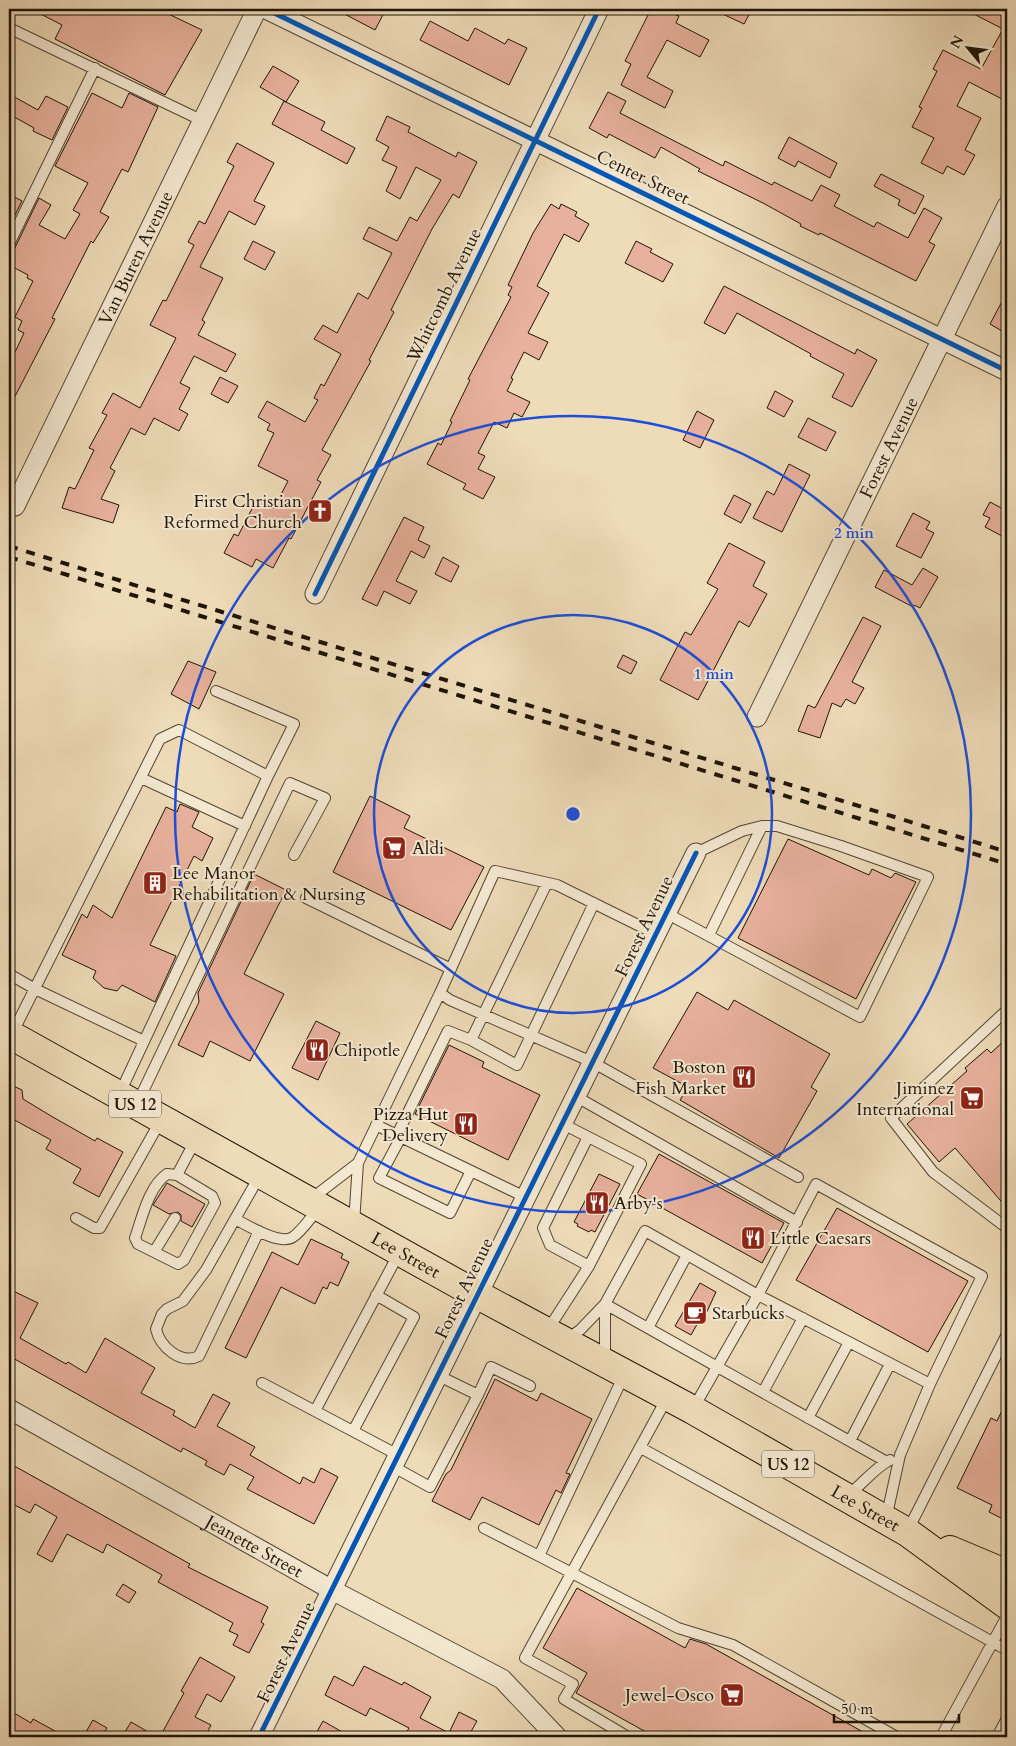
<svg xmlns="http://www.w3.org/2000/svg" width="1016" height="1746" viewBox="0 0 1016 1746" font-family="Cardo,serif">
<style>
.building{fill:#e8b19d;stroke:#1f1405}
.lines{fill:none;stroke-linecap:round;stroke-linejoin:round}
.lane-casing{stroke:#534632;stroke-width:12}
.street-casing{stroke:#534632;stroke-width:21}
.primary-casing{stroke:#1f1405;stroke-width:30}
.lane{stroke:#f4e8d1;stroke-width:10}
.street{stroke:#f4e8d1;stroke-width:19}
.primary{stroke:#eedbb8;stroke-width:28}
.rail{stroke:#1f1405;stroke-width:4;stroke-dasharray:9 9;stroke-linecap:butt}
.cycleway-casing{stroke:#f4e8d1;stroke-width:8}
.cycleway{stroke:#0057b8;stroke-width:5}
.ring{fill:none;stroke:#1d4ed8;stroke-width:2.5}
.labels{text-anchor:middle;stroke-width:4;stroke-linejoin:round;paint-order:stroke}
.shield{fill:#f4e8d1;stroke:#5f5442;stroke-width:1}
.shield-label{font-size:16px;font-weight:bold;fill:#1f1405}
.street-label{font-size:18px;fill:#1f1405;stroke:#f4e8d1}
.poi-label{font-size:18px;fill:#1f1405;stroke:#f4e8d1;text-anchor:start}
.centre{fill:#1d4ed8;stroke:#f4e8d1;stroke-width:2.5}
.ring-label{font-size:15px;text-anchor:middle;font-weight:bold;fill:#1d4ed8;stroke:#f4e8d1;stroke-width:4;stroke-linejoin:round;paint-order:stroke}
</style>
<rect width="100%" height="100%" fill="#eedbb8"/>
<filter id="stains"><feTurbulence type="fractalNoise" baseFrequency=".004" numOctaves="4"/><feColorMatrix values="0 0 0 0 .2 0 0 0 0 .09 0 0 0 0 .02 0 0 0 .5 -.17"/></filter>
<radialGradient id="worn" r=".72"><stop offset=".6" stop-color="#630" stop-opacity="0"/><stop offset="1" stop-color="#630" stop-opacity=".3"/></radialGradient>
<path class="building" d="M 31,9 L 158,9 L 202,30 L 165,95 L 55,39 L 62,25 Z
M 335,9 L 386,9 L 375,30 Z
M 651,9 L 679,9 L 676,15 L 679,16 L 676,23 L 709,40 L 700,57 L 667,40 L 647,77 L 673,91 L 665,108 L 621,85 L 631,64 L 625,61 Z
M 712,9 L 752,9 L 744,24 Z
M 964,9 L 1007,9 L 1007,88 L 1002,99 L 969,82 L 957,106 L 981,118 L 965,150 L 975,155 L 964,175 L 947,166 L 943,174 L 921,163 L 934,138 L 912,127 L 922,108 L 919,107 L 937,71 L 933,69 L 943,50 L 981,69 L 1003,29 Z
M 430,21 L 468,41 L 475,28 L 505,44 L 508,39 L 527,48 L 509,85 L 420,40 Z
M 273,66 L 299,81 L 286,102 L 260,87 Z
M 608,92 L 626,101 L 620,113 L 723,166 L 725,161 L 772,185 L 774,182 L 812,201 L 821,185 L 840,195 L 834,206 L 874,227 L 877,222 L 908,238 L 924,208 L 942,218 L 929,242 L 935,245 L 916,281 L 820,233 L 819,235 L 800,226 L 801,224 L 763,203 L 698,171 L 700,169 L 661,147 L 655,158 L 609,134 L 607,138 L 589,128 Z
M 92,93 L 122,108 L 129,93 L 158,107 L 128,172 L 122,169 L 100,212 L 109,217 L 93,243 L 91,241 L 52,318 L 55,319 L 9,408 L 9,365 L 24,333 L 18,330 L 22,321 L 15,317 L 33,281 L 27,278 L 28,275 L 9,265 L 9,260 L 39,198 L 51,205 L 39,225 L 65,239 L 80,214 L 73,210 L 88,183 L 55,166 Z
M 9,94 L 38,110 L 46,96 L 68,107 L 52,140 L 33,131 L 34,128 L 9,114 Z
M 284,101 L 325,122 L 321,130 L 355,148 L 347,164 L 272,124 Z
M 387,116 L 410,127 L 408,132 L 456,157 L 458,152 L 477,162 L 459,198 L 453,194 L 432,229 L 391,310 L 394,312 L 369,360 L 371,361 L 322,450 L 331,455 L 317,480 L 321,482 L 291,539 L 289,538 L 273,568 L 256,559 L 252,567 L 224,553 L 234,534 L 238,536 L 257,499 L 274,508 L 288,481 L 258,466 L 274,433 L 267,430 L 270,424 L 258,417 L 267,401 L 305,422 L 318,400 L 314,398 L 321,384 L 324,386 L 341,354 L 314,339 L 323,325 L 337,333 L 358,293 L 368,299 L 392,253 L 363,239 L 369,227 L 397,241 L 410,217 L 417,221 L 441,180 L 416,167 L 400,199 L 386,191 L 397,167 L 382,160 L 389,147 L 376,140 Z
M 789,137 L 837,163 L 830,178 L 798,161 L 795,167 L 778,158 Z
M 237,143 L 274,163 L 254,201 L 265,206 L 255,225 L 229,211 L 200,267 L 223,278 L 202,320 L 205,322 L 198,335 L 236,354 L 226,372 L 194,356 L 180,383 L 190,388 L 179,409 L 188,414 L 179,431 L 154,418 L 145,435 L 131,428 L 110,468 L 115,471 L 101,499 L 119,505 L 113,523 L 62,508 L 69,487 L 75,489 L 94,450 L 89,448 L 107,415 L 102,413 L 113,393 L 140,408 L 176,338 L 150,325 L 163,300 L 166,301 L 194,245 L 188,242 L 199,221 L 205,224 L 234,166 L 227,162 Z
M 881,174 L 924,196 L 915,214 L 898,205 L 900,200 L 874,186 Z
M 9,194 L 22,201 L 13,219 L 9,217 Z
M 551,204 L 559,209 L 561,204 L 577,212 L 575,216 L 589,224 L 579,242 L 564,234 L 537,286 L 549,293 L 528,333 L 548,342 L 539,360 L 524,352 L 511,378 L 513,379 L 507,391 L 530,402 L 522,417 L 514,413 L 507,428 L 494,422 L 478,453 L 485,456 L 478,469 L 495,477 L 483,499 L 463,489 L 466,484 L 427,464 L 438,443 L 441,445 L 452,422 L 450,421 L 470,380 L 468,379 L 511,297 L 508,295 L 512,287 L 508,285 L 533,233 Z
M 253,241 L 275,252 L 265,270 L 244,259 Z
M 636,241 L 652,249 L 650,252 L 673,264 L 663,282 L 625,263 Z
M 724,286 L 855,354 L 857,349 L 877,360 L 852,407 L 832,397 L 844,374 L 810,356 L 811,354 L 737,313 L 725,334 L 704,323 Z
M 1007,292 L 1007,334 L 990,324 Z
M 220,377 L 238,386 L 228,403 L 211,394 Z
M 775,391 L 793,401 L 784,417 L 767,408 Z
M 697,411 L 714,420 L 700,448 L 683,440 Z
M 808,418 L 836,432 L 826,451 L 798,437 Z
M 789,464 L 810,475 L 782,532 L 753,518 L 767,491 L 774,495 Z
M 734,495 L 751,504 L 741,523 L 724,514 Z
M 990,502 L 1007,511 L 1007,526 L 1002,536 L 985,527 L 990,518 L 983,515 Z
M 913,513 L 930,522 L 926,529 L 934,533 L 921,558 L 896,546 Z
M 404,517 L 424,527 L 418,540 L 430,546 L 424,558 L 411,551 L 396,581 L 417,591 L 410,604 L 384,591 L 377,606 L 362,599 Z
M 729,543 L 765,562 L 753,586 L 767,594 L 749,627 L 739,621 L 698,700 L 660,680 L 685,632 L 691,635 L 718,589 L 707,583 Z
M 443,557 L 459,566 L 451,582 L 435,574 Z
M 923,568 L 938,577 L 920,608 L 914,605 L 913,607 L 875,587 L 884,570 L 912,585 Z
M 863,617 L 881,626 L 852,682 L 864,688 L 855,704 L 846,699 L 841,707 L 832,703 L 820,738 L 798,731 L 808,705 L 815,708 Z
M 623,655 L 637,662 L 631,674 L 617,667 Z
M 188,661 L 216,672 L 199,709 L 171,694 Z
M 370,796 L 410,816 L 404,828 L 484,867 L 451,930 L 333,872 Z
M 180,804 L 199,812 L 192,827 L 213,838 L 202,861 L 194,856 L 150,945 L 176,956 L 155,1002 L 122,985 L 117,991 L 104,988 L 93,978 L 96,971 L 62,955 L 82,914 L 87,918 L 93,905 L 112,918 L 166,807 L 177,812 Z
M 788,839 L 869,875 L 872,869 L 891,878 L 895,873 L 916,882 L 856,999 L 738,938 Z
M 254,874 L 286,890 L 244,974 L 284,994 L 250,1061 L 210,1041 L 203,1057 L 178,1045 L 199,1002 L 198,993 Z
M 697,992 L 728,1010 L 734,1000 L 830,1054 L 811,1087 L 817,1091 L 779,1158 L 680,1100 L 688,1087 L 653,1068 Z
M 316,1021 L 340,1033 L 318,1080 L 292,1068 Z
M 1007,1038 L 1007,1208 L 955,1148 L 939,1162 L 907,1124 L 967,1071 L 965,1068 L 987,1049 L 991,1053 Z
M 449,1045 L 484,1062 L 482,1067 L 540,1095 L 508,1160 L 415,1114 Z
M 9,1084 L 22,1090 L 23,1099 L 51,1116 L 95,1141 L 97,1138 L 123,1152 L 99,1197 L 73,1183 L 81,1169 L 46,1149 L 51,1140 L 9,1117 Z
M 659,1154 L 784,1223 L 762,1263 L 637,1194 Z
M 599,1174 L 620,1184 L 595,1232 L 591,1230 L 589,1232 L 577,1226 L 578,1224 L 574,1222 Z
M 167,1183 L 205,1204 L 192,1227 L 181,1221 L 181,1215 L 178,1212 L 169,1214 L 153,1205 Z
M 837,1208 L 968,1281 L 928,1352 L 796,1280 Z
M 311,1239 L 343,1254 L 341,1258 L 349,1262 L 338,1286 L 330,1282 L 327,1289 L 323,1287 L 315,1304 L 281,1287 L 246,1358 L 225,1348 L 272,1252 L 298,1265 Z
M 700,1283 L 716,1292 L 703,1320 L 700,1319 L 691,1335 L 675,1326 Z
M 9,1289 L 38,1303 L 20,1338 L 66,1364 L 68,1362 L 86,1373 L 105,1338 L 155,1368 L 141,1393 L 175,1411 L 173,1415 L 195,1428 L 213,1394 L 230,1403 L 217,1426 L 255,1447 L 250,1455 L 300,1484 L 303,1477 L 314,1483 L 321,1468 L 338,1477 L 314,1524 L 247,1489 L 254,1477 L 230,1464 L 224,1475 L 205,1465 L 207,1461 L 183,1448 L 181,1452 L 11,1357 L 9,1360 Z
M 495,1379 L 537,1401 L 541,1393 L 592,1419 L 566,1473 L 570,1474 L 561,1493 L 556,1490 L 539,1525 L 482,1497 L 470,1520 L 432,1501 L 446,1474 L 451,1470 Z
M 1007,1400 L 1007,1521 L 989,1512 L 992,1505 L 957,1488 L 991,1418 L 997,1421 Z
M 9,1463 L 190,1564 L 188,1567 L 268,1607 L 261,1622 L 264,1624 L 249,1653 L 233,1645 L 238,1635 L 229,1631 L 233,1623 L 158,1582 L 162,1575 L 107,1544 L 103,1553 L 67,1534 L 52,1562 L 37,1554 L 57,1517 L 35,1504 L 30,1513 L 9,1502 Z
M 123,1584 L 136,1592 L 129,1603 L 116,1595 Z
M 577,1588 L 685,1648 L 690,1639 L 706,1644 L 872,1737 L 655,1737 L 576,1693 L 587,1673 L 543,1648 Z
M 200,1657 L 235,1677 L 221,1702 L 207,1694 L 195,1717 L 211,1725 L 205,1737 L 171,1737 L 162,1733 L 184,1693 L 181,1691 Z
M 364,1666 L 402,1685 L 404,1682 L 431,1697 L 420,1718 L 449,1733 L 459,1712 L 477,1721 L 468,1737 L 404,1737 L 409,1728 L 370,1708 L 366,1716 L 325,1695 L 334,1676 L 353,1686 Z
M 9,1710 L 31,1723 L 33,1719 L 66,1737 L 9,1737 Z
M 93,1720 L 107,1728 L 101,1737 L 83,1737 Z
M 323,1721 L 351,1737 L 314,1737 Z
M 131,1722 L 157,1737 L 122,1737 Z"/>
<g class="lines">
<defs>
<path id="lane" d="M 9,28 L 203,121
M 9,244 L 95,68
M 216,691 L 294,724 L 268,776
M 141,778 L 245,826
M 547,883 L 471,1040 L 517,1065 L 594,903
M 306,898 L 451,969
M 666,913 L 860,1017 L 928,877 L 841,846 L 777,826 L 762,826 L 742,831 L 696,853
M 656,934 L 557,885 L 495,871 L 440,993 L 450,1000 L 592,1062 L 798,1177
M 709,935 L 762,826
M 9,974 L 35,989 L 144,1041
M 1007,1010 L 891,1118 L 933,1172 L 1007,1228
M 12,1034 L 160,739 L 179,730 L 268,776 L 119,1095
M 575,1096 L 797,1222
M 137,1104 L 290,783 L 325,798 L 294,855
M 376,1125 L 525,1197
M 397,1135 L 448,1031 L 471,1040
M 401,1137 L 379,1178 L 450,1213 L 471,1171
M 588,1137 L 543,1228 L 550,1245 L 589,1266
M 177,1175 L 167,1174 C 149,1186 142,1218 135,1238 L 138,1244 L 178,1264 L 184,1260 L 215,1203 L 212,1196 L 177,1175 L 196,1139
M 311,1199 L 358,1163
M 76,1218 L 94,1228 L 100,1228 L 161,1120
M 235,1219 C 247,1225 280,1246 293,1237 C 302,1231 311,1217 319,1208
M 354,1223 L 358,1163 L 440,993
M 259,1231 L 199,1356 C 181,1365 160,1347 156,1329 L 162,1314 L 167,1309 L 183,1301 L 206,1270 L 260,1175
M 154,1252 L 175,1218
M 648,1328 L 687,1255
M 547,1331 L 589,1266 L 641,1164 L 561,1123
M 566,1340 L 580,1330 L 605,1304 L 605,1360
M 624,1375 L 539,1556 L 678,1628 L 733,1645 L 897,1737
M 262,1383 L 398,1455
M 763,1392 L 803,1318
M 478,1395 L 491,1367 L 530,1386
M 693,1409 L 758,1295 L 816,1184 L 982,1276 L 930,1384
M 315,1411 L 399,1253
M 808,1418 L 849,1342
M 353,1431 L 414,1317 L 376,1295
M 850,1441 L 890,1364
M 641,1448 L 1007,1650
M 392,1466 L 430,1487 L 478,1395 L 437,1375
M 848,1495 C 863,1484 874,1468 890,1460
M 886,1519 L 900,1455 L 930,1384 L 758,1295 L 645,1231 L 605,1304 L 887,1462
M 484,1528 L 539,1556
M 907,1532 L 1007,1334
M 628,1737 L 564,1699 L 573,1684 L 525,1658 L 667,1398
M 941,1737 L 1007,1616
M 997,1737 L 1007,1718"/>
<g id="street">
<path d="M 266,9 L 1007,371"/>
<path id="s1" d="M 9,504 L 15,506 L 257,9"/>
<path d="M 315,594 L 599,9"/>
<path id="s2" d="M 757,717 L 1007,206"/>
<path id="s3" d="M 9,1409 L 332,1590 L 502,1679 L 557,1737"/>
<path d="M 259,1737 L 696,853"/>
</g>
<g id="primary">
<path id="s4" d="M 9,1034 L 476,1294 L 693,1410 L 907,1532 L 1007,1605"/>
<path d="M 950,1550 L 1007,1574"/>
</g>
</defs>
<use href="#lane" class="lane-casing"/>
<use href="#street" class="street-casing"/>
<use href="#primary" class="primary-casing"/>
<use href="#lane" class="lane"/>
<use href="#street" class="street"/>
<use href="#primary" class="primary"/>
<path class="rail" d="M 9,546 C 341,650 675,748 1007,852
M 9,557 L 1007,864"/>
<defs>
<path id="cycleway" d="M 266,9 L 1007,371
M 315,594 L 599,9
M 259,1737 L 696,853"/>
</defs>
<use href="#cycleway" class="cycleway-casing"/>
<use href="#cycleway" class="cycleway"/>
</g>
<g class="ring">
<circle cx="573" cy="814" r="199"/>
<circle cx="573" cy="814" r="398"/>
</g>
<defs>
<symbol id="church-square" viewBox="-11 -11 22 22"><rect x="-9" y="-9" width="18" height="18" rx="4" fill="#8f2418" stroke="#f4e8d1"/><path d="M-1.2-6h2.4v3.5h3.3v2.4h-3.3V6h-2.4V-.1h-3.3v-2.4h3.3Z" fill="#fff"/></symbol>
<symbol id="supermarket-square" viewBox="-11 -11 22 22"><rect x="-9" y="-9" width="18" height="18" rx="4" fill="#8f2418" stroke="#f4e8d1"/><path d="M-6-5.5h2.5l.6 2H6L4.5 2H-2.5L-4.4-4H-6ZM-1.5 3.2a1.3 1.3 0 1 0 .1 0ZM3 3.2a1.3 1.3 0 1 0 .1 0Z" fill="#fff"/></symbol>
<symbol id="building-square" viewBox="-11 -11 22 22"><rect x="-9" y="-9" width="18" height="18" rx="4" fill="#8f2418" stroke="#f4e8d1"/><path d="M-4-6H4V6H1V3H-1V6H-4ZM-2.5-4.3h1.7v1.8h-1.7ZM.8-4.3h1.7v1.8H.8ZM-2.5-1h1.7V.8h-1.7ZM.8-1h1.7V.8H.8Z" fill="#fff"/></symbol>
<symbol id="restaurant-square" viewBox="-11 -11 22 22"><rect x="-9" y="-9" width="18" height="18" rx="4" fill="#8f2418" stroke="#f4e8d1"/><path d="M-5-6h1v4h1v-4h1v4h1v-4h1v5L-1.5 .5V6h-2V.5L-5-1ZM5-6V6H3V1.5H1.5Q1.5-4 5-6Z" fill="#fff"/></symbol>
<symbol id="cafe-square" viewBox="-11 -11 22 22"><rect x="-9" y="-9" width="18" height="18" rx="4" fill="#8f2418" stroke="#f4e8d1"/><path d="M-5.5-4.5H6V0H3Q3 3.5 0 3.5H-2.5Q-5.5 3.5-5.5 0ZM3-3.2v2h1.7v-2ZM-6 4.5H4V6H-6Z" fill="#fff"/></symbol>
</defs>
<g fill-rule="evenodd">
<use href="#church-square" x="306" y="497" width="28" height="28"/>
<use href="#supermarket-square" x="380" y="834" width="28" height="28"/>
<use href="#building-square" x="141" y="869" width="28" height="28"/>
<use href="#restaurant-square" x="303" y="1036" width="28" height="28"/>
<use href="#restaurant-square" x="730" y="1063" width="28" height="28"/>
<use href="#supermarket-square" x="958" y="1084" width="28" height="28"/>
<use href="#restaurant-square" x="452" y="1110" width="28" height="28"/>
<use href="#restaurant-square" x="583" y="1189" width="28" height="28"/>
<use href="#restaurant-square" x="739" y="1224" width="28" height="28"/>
<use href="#cafe-square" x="681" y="1299" width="28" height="28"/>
<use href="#supermarket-square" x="718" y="1681" width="28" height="28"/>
</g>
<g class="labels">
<g class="shield">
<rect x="109" y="1090.5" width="52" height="27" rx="4"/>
<rect x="762" y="1450.5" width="52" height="27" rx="4"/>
</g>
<g class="shield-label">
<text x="135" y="1110">US 12</text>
<text x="788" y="1470">US 12</text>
</g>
<g class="street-label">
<text transform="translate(643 177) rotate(26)" y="6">Center Street</text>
<text dy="6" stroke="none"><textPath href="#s1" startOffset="282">Van Buren Avenue</textPath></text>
<text transform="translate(444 295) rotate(-64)" y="6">Whitcomb Avenue</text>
<text dy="6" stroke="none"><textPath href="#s2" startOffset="300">Forest Avenue</textPath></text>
<text transform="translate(644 926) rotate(-64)" y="6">Forest Avenue</text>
<text dy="6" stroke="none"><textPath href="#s4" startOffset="454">Lee Street</textPath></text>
<text transform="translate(464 1288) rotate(-64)" y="6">Forest Avenue</text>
<text dy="6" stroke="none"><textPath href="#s4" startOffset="979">Lee Street</textPath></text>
<text dy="6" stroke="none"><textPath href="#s3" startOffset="281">Jeanette Street</textPath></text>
<text transform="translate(286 1652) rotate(-64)" y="6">Forest Avenue</text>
</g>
<g class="poi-label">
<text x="302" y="507" text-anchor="end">First Christian<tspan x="302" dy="21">Reformed Church</tspan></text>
<text x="412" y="854">Aldi</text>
<text x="172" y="879">Lee Manor<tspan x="172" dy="21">Rehabilitation &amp; Nursing</tspan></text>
<text x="334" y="1056">Chipotle</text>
<text x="726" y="1073" text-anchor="end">Boston<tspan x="726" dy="21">Fish Market</tspan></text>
<text x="954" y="1094" text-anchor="end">Jiminez<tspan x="954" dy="21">International</tspan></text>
<text x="448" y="1120" text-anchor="end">Pizza Hut<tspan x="448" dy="21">Delivery</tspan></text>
<text x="614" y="1209">Arby's</text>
<text x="770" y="1244">Little Caesars</text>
<text x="712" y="1319">Starbucks</text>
<text x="714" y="1701" text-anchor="end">Jewel-Osco</text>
</g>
</g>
<circle cx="573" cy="814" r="8" class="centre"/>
<g class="ring-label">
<text x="854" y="538">2 min</text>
<text x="714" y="679">1 min</text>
</g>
<rect width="1016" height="1746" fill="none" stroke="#eedbb8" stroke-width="30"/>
<rect x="10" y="10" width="996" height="1726" fill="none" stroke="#1f1405" stroke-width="2.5"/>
<rect x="15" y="15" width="986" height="1716" fill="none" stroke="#1f1405"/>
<g transform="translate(968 48) rotate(299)" stroke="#f4e8d1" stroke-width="4" paint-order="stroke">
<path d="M0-4L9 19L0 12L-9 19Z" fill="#1f1405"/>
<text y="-8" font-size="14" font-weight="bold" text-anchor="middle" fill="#1f1405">N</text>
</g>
<path d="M834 1714v8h125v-8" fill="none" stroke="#1f1405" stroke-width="2.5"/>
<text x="841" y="1714" font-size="15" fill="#1f1405" stroke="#f4e8d1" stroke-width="4" paint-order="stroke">50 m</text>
<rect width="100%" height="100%" filter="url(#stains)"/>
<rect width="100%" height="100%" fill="url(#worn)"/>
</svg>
